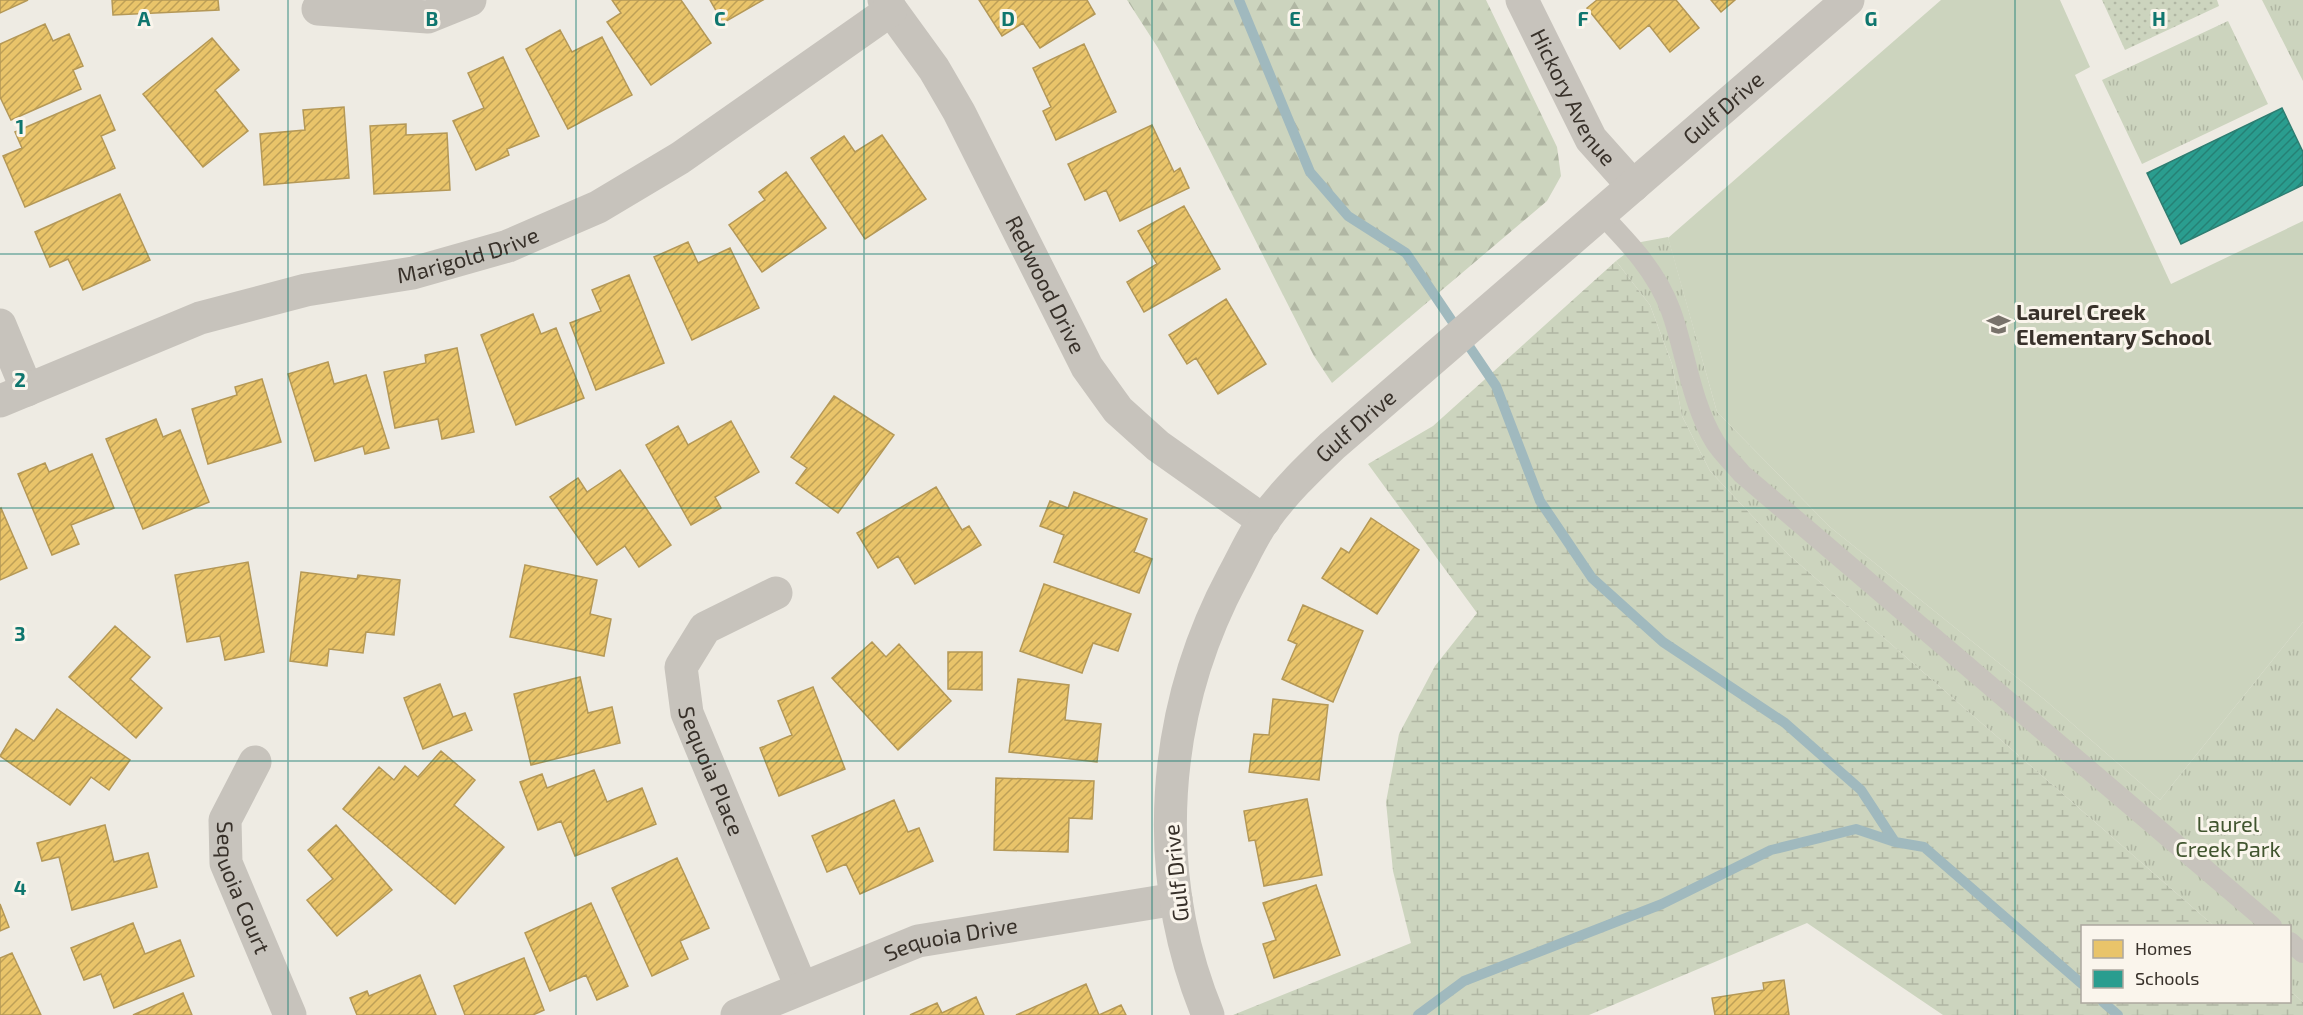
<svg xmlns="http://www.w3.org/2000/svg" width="2303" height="1015" viewBox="0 0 2303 1015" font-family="'Exo 2',sans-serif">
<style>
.grass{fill:url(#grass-dots)}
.forest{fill:url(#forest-firs)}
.wetland{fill:url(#wetland-marsh)}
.park{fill:url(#park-tufts)}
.pitch{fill:#ccd4be}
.homes{fill:url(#homes-hatch);stroke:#b49857;stroke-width:1.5}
.schools{fill:url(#schools-hatch);stroke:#2e7d71;stroke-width:1.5}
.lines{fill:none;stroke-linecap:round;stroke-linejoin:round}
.stream{stroke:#a0b9be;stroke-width:10}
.lane{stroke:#c7c3bc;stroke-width:20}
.street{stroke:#c7c3bc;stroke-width:33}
.grid{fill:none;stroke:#0f766e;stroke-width:1.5;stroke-opacity:0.55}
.labels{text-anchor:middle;stroke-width:6;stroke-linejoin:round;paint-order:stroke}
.street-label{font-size:22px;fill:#38312a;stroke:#faf5ec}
.poi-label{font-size:22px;font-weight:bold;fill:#38312a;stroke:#faf5ec;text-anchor:start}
.park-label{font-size:22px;fill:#41552f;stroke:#faf5ec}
.grid-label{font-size:20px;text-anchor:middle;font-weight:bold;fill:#0f766e;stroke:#faf5ec;stroke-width:6;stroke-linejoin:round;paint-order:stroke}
</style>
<defs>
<pattern id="grass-dots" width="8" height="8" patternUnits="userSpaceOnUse" patternTransform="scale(1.5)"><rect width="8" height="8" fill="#ccd4be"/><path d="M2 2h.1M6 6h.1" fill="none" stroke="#b0b6a3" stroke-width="1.8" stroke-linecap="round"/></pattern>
<pattern id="forest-firs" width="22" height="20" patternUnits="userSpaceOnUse" patternTransform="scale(1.5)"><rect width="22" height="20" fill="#ccd4be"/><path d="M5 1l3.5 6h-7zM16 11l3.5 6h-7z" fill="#b0b6a3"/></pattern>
<pattern id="wetland-marsh" width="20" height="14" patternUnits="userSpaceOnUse" patternTransform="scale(1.5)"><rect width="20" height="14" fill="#ccd4be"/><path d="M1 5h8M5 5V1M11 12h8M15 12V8" fill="none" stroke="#b0b6a3"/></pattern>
<pattern id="park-tufts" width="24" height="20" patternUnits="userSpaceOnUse" patternTransform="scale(1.5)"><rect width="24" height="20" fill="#ccd4be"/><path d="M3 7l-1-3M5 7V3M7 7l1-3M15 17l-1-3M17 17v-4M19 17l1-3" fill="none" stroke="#b0b6a3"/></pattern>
<pattern id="homes-hatch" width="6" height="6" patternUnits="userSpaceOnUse" patternTransform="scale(1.5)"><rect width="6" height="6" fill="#e9c46a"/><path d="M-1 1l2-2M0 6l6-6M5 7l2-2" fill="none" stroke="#bea057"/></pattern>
<pattern id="schools-hatch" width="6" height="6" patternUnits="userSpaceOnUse" patternTransform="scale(1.5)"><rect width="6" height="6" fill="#2a9d8f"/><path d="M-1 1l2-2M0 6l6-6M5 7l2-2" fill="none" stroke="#258175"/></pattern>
</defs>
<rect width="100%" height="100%" fill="#eeebe3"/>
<path class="grass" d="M 2102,0 L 2217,0 L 2219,6 L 2125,50 Z"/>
<path class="forest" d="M 1127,0 L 1486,0 L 1557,147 L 1561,176 L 1547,201 L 1332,383 L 1314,356 L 1158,48 Z"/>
<path class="wetland" d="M 1616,261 L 1650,305 L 1672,364 L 1682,416 L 1710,471 L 1789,555 L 2214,926 L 2082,926 L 2082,1002 L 2290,1002 L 2290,991 L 2303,1002 L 2303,1015 L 1943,1015 L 1807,923 L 1589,1015 L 1233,1015 L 1411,943 L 1393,871 L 1386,802 L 1399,734 L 1435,666 L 1477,613 L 1368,464 L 1433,426 Z"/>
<path class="park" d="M 2262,0 L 2303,0 L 2303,81 Z
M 2228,21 L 2268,104 L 2142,164 L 2102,80 Z
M 1668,237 L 1717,412 L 1830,527 L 2045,700 L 2160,800 L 2303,622 L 2303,1002 L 2290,991 L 2290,926 L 2214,926 L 1789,555 L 1710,471 L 1682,416 L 1672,364 L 1650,305 L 1616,261 L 1641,242 Z"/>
<path class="pitch" d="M 1941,0 L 2060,0 L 2090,67 L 2075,75 L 2171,284 L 2303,221 L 2303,622 L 2160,800 L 2045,700 L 1830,527 L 1717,412 L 1668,238 Z"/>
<path class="homes" d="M 0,0 L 28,0 L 0,13 Z
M 112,0 L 218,0 L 219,10 L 113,15 Z
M 612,0 L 681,0 L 711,43 L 651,85 L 607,22 L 621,13 Z
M 710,0 L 763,0 L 723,23 Z
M 979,0 L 1087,0 L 1095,14 L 1040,48 L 1023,23 L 1002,36 Z
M 1597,0 L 1676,0 L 1699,28 L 1670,52 L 1649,25 L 1620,49 L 1587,8 Z
M 1711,0 L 1735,0 L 1721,12 Z
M 45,24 L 53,41 L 69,34 L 83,66 L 73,70 L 81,89 L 11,120 L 0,97 L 0,44 Z
M 560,30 L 572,52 L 602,37 L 632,95 L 568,129 L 526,49 Z
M 212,38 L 239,70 L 215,90 L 248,131 L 203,167 L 143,94 Z
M 1084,44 L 1116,112 L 1056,140 L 1043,111 L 1051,107 L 1033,68 Z
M 503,57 L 539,136 L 507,149 L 509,155 L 476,170 L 453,121 L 484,108 L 468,73 Z
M 100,95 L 115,130 L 101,136 L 115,168 L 25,207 L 3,156 L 22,148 L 15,132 Z
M 344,107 L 349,178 L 264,185 L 260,134 L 305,130 L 303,110 Z
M 406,124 L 406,135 L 447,133 L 450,190 L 374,194 L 370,126 Z
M 1152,125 L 1174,172 L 1180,168 L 1189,188 L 1120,221 L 1106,190 L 1085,200 L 1068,164 Z
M 882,135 L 926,199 L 865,239 L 811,158 L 844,136 L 855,152 Z
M 786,172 L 826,228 L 762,272 L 729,225 L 765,200 L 759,192 Z
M 120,194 L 150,260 L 83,290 L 68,259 L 50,267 L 35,232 Z
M 1184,206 L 1220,269 L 1144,312 L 1127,282 L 1157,264 L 1138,231 Z
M 688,242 L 698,263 L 730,248 L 759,308 L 692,340 L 654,257 Z
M 629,275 L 664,363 L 596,390 L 570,323 L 601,311 L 592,290 Z
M 1226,299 L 1266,364 L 1218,394 L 1196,358 L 1187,364 L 1169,335 Z
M 533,314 L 541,334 L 556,328 L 584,398 L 516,425 L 481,335 Z
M 457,348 L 474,432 L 442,439 L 438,419 L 395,428 L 384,372 L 426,363 L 425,355 Z
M 328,362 L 334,384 L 366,375 L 389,448 L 365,454 L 363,446 L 315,461 L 288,374 Z
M 262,379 L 281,442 L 208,464 L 192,409 L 237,395 L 235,387 Z
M 834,396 L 894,435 L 838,513 L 796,483 L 807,468 L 791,457 Z
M 156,419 L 163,437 L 180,430 L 209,502 L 143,529 L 106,439 Z
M 731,421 L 759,472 L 715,497 L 721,508 L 691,525 L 646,445 L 678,426 L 688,445 Z
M 92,454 L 114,508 L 71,525 L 79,544 L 52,555 L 18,474 L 45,463 L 49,472 Z
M 620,470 L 671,545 L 639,567 L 625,546 L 597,565 L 550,497 L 578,478 L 587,492 Z
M 936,487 L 962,530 L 969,526 L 981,545 L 915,584 L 898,556 L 878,568 L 857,533 Z
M 1074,492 L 1147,519 L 1134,552 L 1152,559 L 1139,593 L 1054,562 L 1064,535 L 1040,526 L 1050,501 L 1068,508 Z
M 1,508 L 27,568 L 0,580 L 0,509 Z
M 1371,518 L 1419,550 L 1377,614 L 1322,578 L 1341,548 L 1349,553 Z
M 248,562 L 264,652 L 225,660 L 220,636 L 187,642 L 175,575 Z
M 525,565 L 597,580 L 590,614 L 611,619 L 604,656 L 510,637 Z
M 301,572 L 357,579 L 358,575 L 400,580 L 394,635 L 366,632 L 363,653 L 329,649 L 327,666 L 290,661 Z
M 1044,584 L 1131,614 L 1118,651 L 1093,643 L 1082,673 L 1020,651 Z
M 1303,605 L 1363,631 L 1333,702 L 1282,679 L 1297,644 L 1288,640 Z
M 115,626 L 150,657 L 130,679 L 162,708 L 136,738 L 69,677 Z
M 872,642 L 886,657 L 899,644 L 951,701 L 898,750 L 832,678 Z
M 948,652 L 982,652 L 982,690 L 948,689 Z
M 580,677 L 588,713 L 612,707 L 620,743 L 531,765 L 514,694 Z
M 1018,679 L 1069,685 L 1065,720 L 1101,724 L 1097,762 L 1009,752 Z
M 440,684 L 453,717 L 465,713 L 472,730 L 423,749 L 404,698 Z
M 813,687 L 845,769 L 779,796 L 760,748 L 792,735 L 778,701 Z
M 1273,699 L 1328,705 L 1319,780 L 1249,772 L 1254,734 L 1269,735 Z
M 57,709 L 130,760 L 109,790 L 91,777 L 70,805 L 0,756 L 16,729 L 34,741 Z
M 441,751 L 475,780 L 454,805 L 504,847 L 455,904 L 343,809 L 379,767 L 394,780 L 405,766 L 418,777 Z
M 594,770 L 607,802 L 642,788 L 656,824 L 575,856 L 561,821 L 538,830 L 520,782 L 542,774 L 547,788 Z
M 996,778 L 1094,781 L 1092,819 L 1069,818 L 1068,852 L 994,850 Z
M 1307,799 L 1322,875 L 1264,886 L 1255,840 L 1249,841 L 1244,811 Z
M 894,800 L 908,832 L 919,828 L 933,861 L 860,894 L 846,864 L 827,872 L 812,836 Z
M 105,825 L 114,862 L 148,853 L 157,887 L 72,910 L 59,857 L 42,861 L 37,843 Z
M 336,825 L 392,890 L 337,936 L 307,900 L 333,879 L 308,850 Z
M 677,858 L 709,928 L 680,941 L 688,959 L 652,976 L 612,888 Z
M 1316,885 L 1340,955 L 1274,978 L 1263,944 L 1276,940 L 1263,903 Z
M 591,903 L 628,986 L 597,1000 L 586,975 L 550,991 L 525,933 Z
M 0,904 L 9,927 L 0,931 Z
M 133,923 L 145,954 L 180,940 L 194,976 L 114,1008 L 101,974 L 84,980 L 71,948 Z
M 12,953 L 41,1015 L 0,1015 L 0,958 Z
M 524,958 L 544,1010 L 533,1015 L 465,1015 L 454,986 Z
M 420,975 L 436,1015 L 357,1015 L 350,998 L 367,991 L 369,996 Z
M 1784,980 L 1789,1015 L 1715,1015 L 1712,998 L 1764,990 L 1763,983 Z
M 1086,984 L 1099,1015 L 1121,1005 L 1126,1015 L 1016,1015 Z
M 183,993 L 192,1015 L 133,1015 Z
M 976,997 L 984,1015 L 910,1015 L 937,1003 L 942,1013 Z"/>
<path class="schools" d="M 2282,108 L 2303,152 L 2303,185 L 2181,244 L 2147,173 Z"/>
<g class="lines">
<path class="stream" d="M 1239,0 L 1310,172 L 1348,216 L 1406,253 L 1496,386 L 1540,501 L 1592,578 L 1663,642 L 1785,723 L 1861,790 L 1895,842 L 1924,847 L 2082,984
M 2103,1002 L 2118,1015
M 1418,1015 L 1464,981 L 1662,904 L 1771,850 L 1856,829 L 1895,842"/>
<path class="lane" d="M 1601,214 C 1629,243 1657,272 1671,311 C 1686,353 1691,403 1715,442 C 1722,453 1734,464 1742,474 L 2272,926
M 2290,942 L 2303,953"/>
<g class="street">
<path id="s1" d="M 884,0 L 934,69 L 959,112 L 1087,367 L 1118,410 L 1158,446 L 1264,521"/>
<path id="s2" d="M 1522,0 L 1591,139 L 1633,186"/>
<path d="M 318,9 L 428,17 L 470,0"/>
<path d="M 0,325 L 27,390"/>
<path id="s3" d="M 0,401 L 200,318 L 306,290 L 413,273 L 508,246 L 598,207 L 680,158 L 891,10"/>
<path id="s4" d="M 776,593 L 705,628 L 681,667 L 687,713 L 801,987"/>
<path id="s5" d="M 255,762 L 225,820 L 226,863 L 290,1015"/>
<path id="s6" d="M 737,1015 L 918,941 L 1176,899"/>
<path id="s7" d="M 1208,1015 C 1149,872 1161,711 1233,576 C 1243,558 1252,537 1264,520 C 1283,493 1308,469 1332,446 L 1848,0"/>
</g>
</g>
<path class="grid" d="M 288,0 L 288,1015M 576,0 L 576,1015M 864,0 L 864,1015M 1152,0 L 1152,1015M 1439,0 L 1439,1015M 1727,0 L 1727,1015M 2015,0 L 2015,1015M 0,254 L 2303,254M 0,508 L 2303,508M 0,761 L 2303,761"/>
<defs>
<symbol id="school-bare" viewBox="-9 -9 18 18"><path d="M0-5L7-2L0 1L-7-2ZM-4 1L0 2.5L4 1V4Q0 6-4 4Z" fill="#78726b" stroke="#faf5ec" stroke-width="2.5" paint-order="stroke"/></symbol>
</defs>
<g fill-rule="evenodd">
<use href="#school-bare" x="1982" y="308" width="33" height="33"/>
</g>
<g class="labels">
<g class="street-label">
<text dy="8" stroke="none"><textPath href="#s2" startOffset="110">Hickory Avenue</textPath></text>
<text dy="8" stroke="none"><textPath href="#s7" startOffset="1136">Gulf Drive</textPath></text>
<text dy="8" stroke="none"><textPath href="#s3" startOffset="492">Marigold Drive</textPath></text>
<text dy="8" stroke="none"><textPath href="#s1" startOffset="328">Redwood Drive</textPath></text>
<text dy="8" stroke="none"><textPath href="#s7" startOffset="650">Gulf Drive</textPath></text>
<text dy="8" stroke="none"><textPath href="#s4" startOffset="234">Sequoia Place</textPath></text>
<text transform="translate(1176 873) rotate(-96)" y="8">Gulf Drive</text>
<text dy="8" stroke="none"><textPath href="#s5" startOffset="136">Sequoia Court</textPath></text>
<text dy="8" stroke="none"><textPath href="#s6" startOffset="228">Sequoia Drive</textPath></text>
</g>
<g class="poi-label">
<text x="2016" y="320">Laurel Creek<tspan x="2016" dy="25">Elementary School</tspan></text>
</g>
<g class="park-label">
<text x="2228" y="832">Laurel<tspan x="2228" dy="25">Creek Park</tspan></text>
</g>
</g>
<g class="grid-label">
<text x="144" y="26">A</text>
<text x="432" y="26">B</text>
<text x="720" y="26">C</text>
<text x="1008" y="26">D</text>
<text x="1295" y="26">E</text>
<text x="1583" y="26">F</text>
<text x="1871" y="26">G</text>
<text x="2159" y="26">H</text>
<text x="20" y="134">1</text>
<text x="20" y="387">2</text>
<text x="20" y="641">3</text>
<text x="20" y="895">4</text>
</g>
<rect x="2081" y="925" width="210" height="78" fill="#faf5ec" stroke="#aca79e" stroke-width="1.5"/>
<rect x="2093" y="940" width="30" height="18" fill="#e9c46a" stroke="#aca79e" stroke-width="1.5"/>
<text x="2135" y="955" font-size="18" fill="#38312a">Homes</text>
<rect x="2093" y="970" width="30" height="18" fill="#2a9d8f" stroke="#aca79e" stroke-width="1.5"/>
<text x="2135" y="985" font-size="18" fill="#38312a">Schools</text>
</svg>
